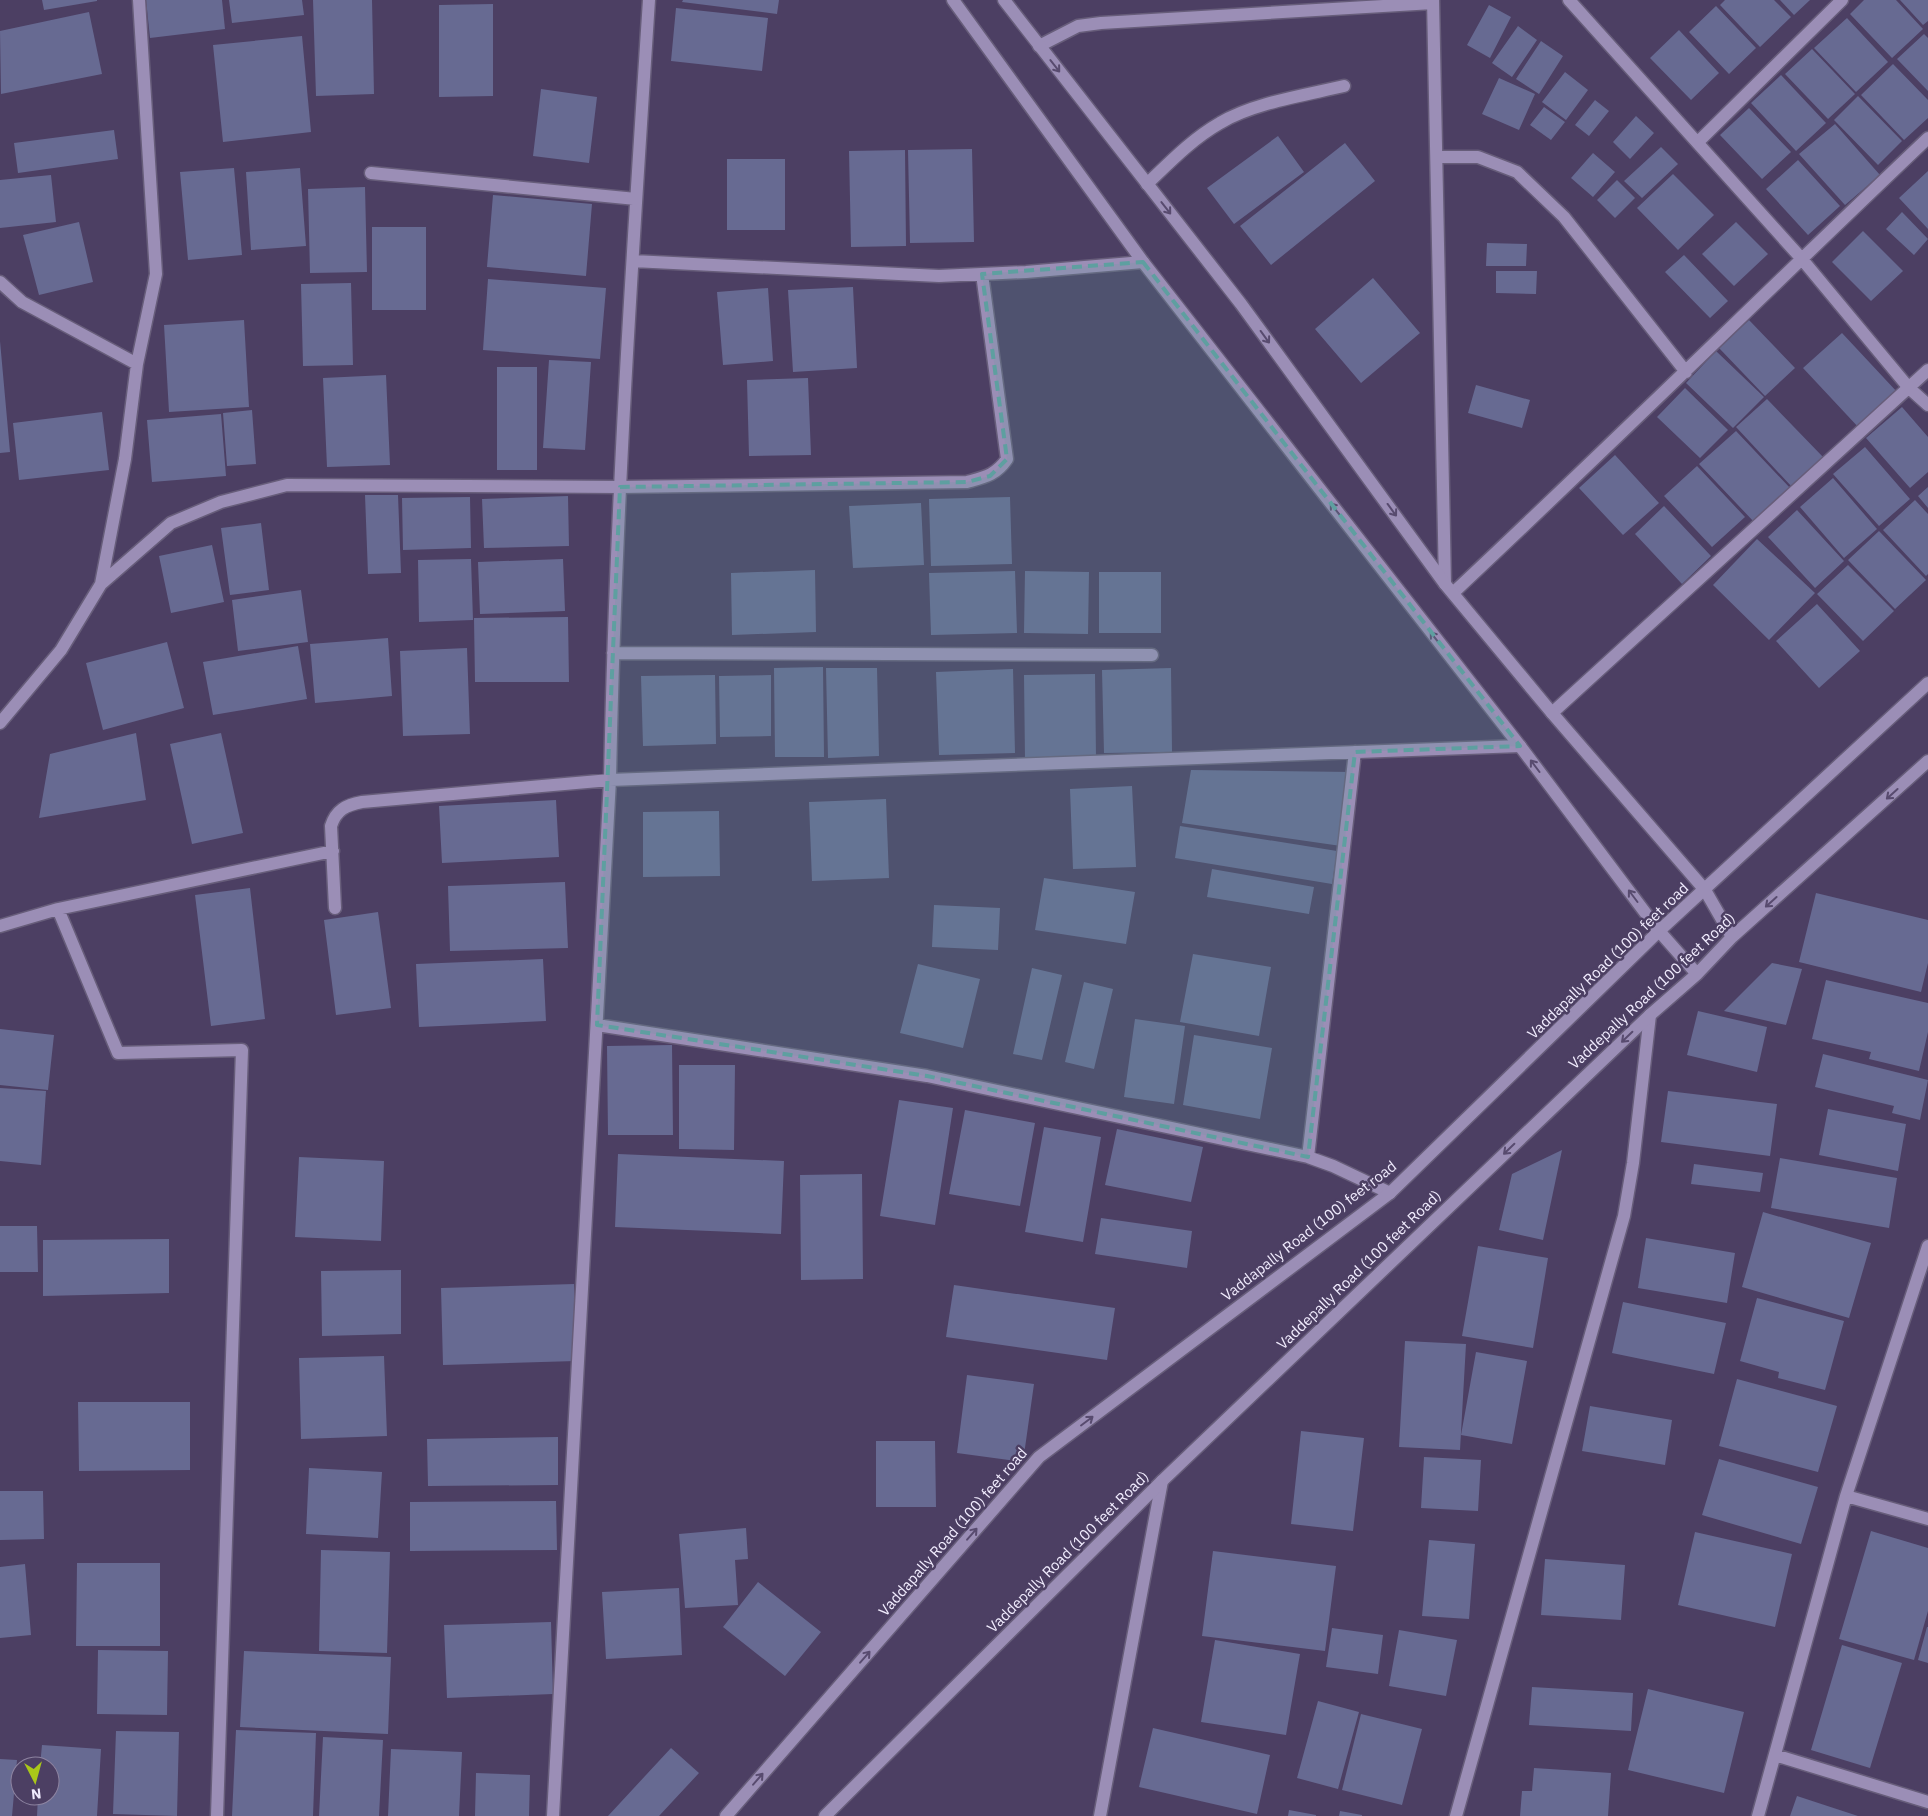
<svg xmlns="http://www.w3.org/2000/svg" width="1928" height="1816" viewBox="0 0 1928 1816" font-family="'IBM Plex Sans',sans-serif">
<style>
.building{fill:#676a92}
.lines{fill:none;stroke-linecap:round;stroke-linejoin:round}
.street-casing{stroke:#675d7a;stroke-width:15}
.secondary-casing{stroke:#675d7a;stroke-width:15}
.street{stroke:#9b8eb6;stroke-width:12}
.secondary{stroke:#9b8eb6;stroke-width:12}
.oneway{stroke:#584b6f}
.marked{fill:#5e9fa0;fill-opacity:0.2;stroke:#5e9fa0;stroke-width:4;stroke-dasharray:10 6;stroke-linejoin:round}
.labels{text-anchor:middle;stroke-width:5;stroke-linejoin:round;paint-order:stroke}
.street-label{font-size:15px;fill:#f1ecfe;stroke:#4c3f63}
</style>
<rect width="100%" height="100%" fill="#4c3f63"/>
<path class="building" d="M 42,0 L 97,0 L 97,1 L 44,10 Z
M 146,0 L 222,0 L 225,29 L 150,38 Z
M 229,0 L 302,0 L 304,15 L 232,23 Z
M 313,0 L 372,0 L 374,94 L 316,96 Z
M 683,0 L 779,0 L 777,14 L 682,2 Z
M 1725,0 L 1774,0 L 1791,17 L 1760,47 L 1720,5 Z
M 1780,0 L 1810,0 L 1794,15 Z
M 1864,0 L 1896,0 L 1923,29 L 1892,58 L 1850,14 Z
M 1900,0 L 1928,0 L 1928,21 L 1923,25 Z
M 493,4 L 493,96 L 439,97 L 439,5 Z
M 1489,5 L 1511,17 L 1490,58 L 1467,45 Z
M 1716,6 L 1756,48 L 1729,74 L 1689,32 Z
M 676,8 L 768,18 L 762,71 L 671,61 Z
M 89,12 L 102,74 L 1,94 L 0,31 Z
M 1847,18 L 1888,62 L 1856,92 L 1814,48 Z
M 1518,26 L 1537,40 L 1512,77 L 1492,63 Z
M 1679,30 L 1719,73 L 1691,100 L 1650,58 Z
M 1924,34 L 1928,38 L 1928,91 L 1897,59 Z
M 302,36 L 311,132 L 223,142 L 213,45 Z
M 1541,41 L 1563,56 L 1539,94 L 1516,79 Z
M 1812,49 L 1855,94 L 1828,119 L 1785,74 Z
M 1893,64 L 1928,100 L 1928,118 L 1904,140 L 1861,95 Z
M 1565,72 L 1588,90 L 1566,120 L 1542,102 Z
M 1781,75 L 1826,123 L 1796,151 L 1751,103 Z
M 1499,78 L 1535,94 L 1519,130 L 1482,114 Z
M 541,89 L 597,97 L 589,163 L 533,156 Z
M 1858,96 L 1902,141 L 1878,165 L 1834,120 Z
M 1595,100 L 1609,111 L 1589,136 L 1575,125 Z
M 1544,107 L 1565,122 L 1551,140 L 1530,125 Z
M 1749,108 L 1791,152 L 1762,179 L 1720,135 Z
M 1636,116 L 1654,133 L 1630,159 L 1613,142 Z
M 1835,124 L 1880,175 L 1845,205 L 1799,154 Z
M 114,130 L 118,159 L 18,173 L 14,143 Z
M 1278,136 L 1304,172 L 1234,224 L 1207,188 Z
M 1345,143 L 1375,181 L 1271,265 L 1240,226 Z
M 1661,147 L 1678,164 L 1642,198 L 1624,181 Z
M 972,149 L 974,242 L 910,243 L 908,150 Z
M 905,150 L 906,246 L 851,247 L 849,151 Z
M 1593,153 L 1615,172 L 1593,197 L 1571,178 Z
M 727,159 L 785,159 L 785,230 L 727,230 Z
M 1798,160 L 1840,206 L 1808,235 L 1766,189 Z
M 234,168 L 242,255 L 188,260 L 180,172 Z
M 300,168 L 306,246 L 251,250 L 246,172 Z
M 1928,171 L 1928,229 L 1899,198 Z
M 1673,174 L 1714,215 L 1678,250 L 1637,208 Z
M 51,175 L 56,222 L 0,228 L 0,180 Z
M 1617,180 L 1635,198 L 1615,218 L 1597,200 Z
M 365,187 L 367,272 L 310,273 L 308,189 Z
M 493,195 L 592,204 L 586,276 L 487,267 Z
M 1902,212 L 1928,239 L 1914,255 L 1886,229 Z
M 79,222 L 93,282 L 39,295 L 23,235 Z
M 1736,222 L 1768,254 L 1734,286 L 1702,254 Z
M 372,227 L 426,227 L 426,310 L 372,310 Z
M 1863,231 L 1903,271 L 1871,301 L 1832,262 Z
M 1487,243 L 1527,244 L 1526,266 L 1486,266 Z
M 1684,255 L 1728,301 L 1710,318 L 1665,272 Z
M 1496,271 L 1537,271 L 1536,294 L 1496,293 Z
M 1373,278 L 1420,333 L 1361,383 L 1315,329 Z
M 488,279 L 606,288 L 600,359 L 483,350 Z
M 351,283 L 353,365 L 303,366 L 301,284 Z
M 853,287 L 857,368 L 793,372 L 788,290 Z
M 768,288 L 773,361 L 723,365 L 717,292 Z
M 244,320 L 249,407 L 169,412 L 164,325 Z
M 1749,320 L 1795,368 L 1765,396 L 1719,348 Z
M 1842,333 L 1898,393 L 1860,429 L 1803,368 Z
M 0,341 L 10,452 L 0,453 Z
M 1716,351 L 1764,397 L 1733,428 L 1686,383 Z
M 549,360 L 591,362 L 585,450 L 543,448 Z
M 497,367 L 537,367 L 537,470 L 497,470 Z
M 386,375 L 390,465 L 327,467 L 323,378 Z
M 808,378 L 811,455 L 749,456 L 747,380 Z
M 1476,385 L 1530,400 L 1522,428 L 1468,413 Z
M 1685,388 L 1728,430 L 1700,458 L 1657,417 Z
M 1767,399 L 1823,457 L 1792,487 L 1736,427 Z
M 1902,407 L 1928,437 L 1928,472 L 1910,488 L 1866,438 Z
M 252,410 L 256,464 L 227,466 L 223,413 Z
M 102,412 L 109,470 L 19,480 L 13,423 Z
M 221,414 L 226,476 L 152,482 L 147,420 Z
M 1736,431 L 1791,489 L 1755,523 L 1699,464 Z
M 1865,447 L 1910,499 L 1879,526 L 1833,474 Z
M 1615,455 L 1659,503 L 1623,535 L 1579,488 Z
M 1697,466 L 1745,517 L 1712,547 L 1664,496 Z
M 1833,478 L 1877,529 L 1844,558 L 1800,507 Z
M 1928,487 L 1928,508 L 1918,496 Z
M 365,495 L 398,495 L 401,573 L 368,574 Z
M 568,496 L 569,546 L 484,548 L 482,499 Z
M 470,497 L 471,548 L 403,550 L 402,498 Z
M 1010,497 L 1012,564 L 931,566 L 929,499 Z
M 1915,500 L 1928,514 L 1928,574 L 1926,576 L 1883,530 Z
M 921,503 L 924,565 L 853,568 L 849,506 Z
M 1664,506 L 1711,556 L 1682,584 L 1635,534 Z
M 1797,510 L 1844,561 L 1815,588 L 1768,537 Z
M 261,523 L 269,590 L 230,595 L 221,528 Z
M 1879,531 L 1926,580 L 1895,609 L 1848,560 Z
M 1757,539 L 1815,593 L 1769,640 L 1713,585 Z
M 212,545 L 224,602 L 171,613 L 159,556 Z
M 471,559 L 473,620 L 419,622 L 418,560 Z
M 563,559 L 565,611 L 480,614 L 478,562 Z
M 1848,565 L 1894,611 L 1863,641 L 1817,594 Z
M 815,570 L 816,632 L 732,635 L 731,573 Z
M 1015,571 L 1017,633 L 931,635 L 929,573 Z
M 1025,571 L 1089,572 L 1088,634 L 1024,633 Z
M 1099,572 L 1161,572 L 1161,633 L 1099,633 Z
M 301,590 L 308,642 L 238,651 L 232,600 Z
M 1817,604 L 1860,651 L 1819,688 L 1776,641 Z
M 568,617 L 569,682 L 475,682 L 474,618 Z
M 388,638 L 392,696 L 315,703 L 310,644 Z
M 167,642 L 184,708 L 103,730 L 86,663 Z
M 298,646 L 307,699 L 213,715 L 203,662 Z
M 467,648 L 470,734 L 403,736 L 400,651 Z
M 823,667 L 824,757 L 775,757 L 774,668 Z
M 826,668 L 877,668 L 879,756 L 828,758 Z
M 1171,668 L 1172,752 L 1104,753 L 1102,670 Z
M 1013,669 L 1015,753 L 939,755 L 936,672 Z
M 1095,674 L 1096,758 L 1025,760 L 1024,675 Z
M 715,675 L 716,744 L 643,746 L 641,676 Z
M 771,675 L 771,736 L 720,737 L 719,676 Z
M 136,733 L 146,800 L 39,818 L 50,754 Z
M 221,733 L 243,833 L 192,844 L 170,744 Z
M 1191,770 L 1352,772 L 1341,846 L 1182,823 Z
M 1132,786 L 1136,867 L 1073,869 L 1070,789 Z
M 886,799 L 889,878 L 812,881 L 809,802 Z
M 556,800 L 559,857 L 442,863 L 439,806 Z
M 719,811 L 720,876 L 643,877 L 643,812 Z
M 1180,826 L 1337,851 L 1332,884 L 1175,858 Z
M 1212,869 L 1314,887 L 1309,914 L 1207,897 Z
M 1044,878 L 1135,892 L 1126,944 L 1035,930 Z
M 565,882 L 568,948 L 450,951 L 448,886 Z
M 250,888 L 265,1019 L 211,1026 L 195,895 Z
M 1816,893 L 1928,920 L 1928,963 L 1921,992 L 1799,962 Z
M 934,905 L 1000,908 L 998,950 L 932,947 Z
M 378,912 L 391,1008 L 336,1015 L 324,920 Z
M 1193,954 L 1271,967 L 1259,1036 L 1180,1022 Z
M 543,959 L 546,1021 L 419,1027 L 416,964 Z
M 1772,963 L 1802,969 L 1786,1025 L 1724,1011 Z
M 918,964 L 980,979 L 963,1048 L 900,1033 Z
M 1032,968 L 1062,975 L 1042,1060 L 1013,1054 Z
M 1826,980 L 1928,1003 L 1928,1032 L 1919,1071 L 1869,1059 L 1871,1052 L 1812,1039 Z
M 1084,982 L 1113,989 L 1094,1069 L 1065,1062 Z
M 1698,1011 L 1767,1027 L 1757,1072 L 1687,1055 Z
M 1135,1019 L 1185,1026 L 1174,1104 L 1124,1097 Z
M 0,1029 L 54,1035 L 48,1090 L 0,1085 Z
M 1194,1035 L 1272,1048 L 1260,1119 L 1183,1105 Z
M 672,1045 L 673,1135 L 608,1135 L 607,1046 Z
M 1823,1054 L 1928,1080 L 1920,1120 L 1892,1113 L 1894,1106 L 1815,1087 Z
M 679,1065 L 735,1065 L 734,1150 L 679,1149 Z
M 0,1088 L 46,1091 L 41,1165 L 0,1161 Z
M 1668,1091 L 1777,1104 L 1770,1156 L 1661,1142 Z
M 899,1100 L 953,1108 L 935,1225 L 880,1216 Z
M 1828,1109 L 1906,1124 L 1898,1171 L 1819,1155 Z
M 965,1110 L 1035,1123 L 1020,1206 L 949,1194 Z
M 1044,1127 L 1101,1137 L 1083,1242 L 1025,1232 Z
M 1117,1129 L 1203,1147 L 1191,1202 L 1105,1185 Z
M 1562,1150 L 1543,1240 L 1499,1230 L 1512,1174 Z
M 618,1154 L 784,1161 L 781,1234 L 615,1227 Z
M 299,1157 L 384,1161 L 381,1241 L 295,1237 Z
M 1780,1158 L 1897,1178 L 1889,1228 L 1771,1208 Z
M 1694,1164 L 1763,1173 L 1760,1192 L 1691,1184 Z
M 862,1174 L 863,1279 L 801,1280 L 800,1175 Z
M 1763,1212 L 1871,1243 L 1849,1318 L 1742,1287 Z
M 1101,1218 L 1192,1231 L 1187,1268 L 1095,1254 Z
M 0,1226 L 37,1226 L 38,1272 L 0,1272 Z
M 1646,1238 L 1735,1253 L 1727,1303 L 1638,1288 Z
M 169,1239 L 169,1293 L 43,1296 L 43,1240 Z
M 1478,1246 L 1548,1258 L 1533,1348 L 1462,1336 Z
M 401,1270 L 401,1334 L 322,1336 L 321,1271 Z
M 574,1284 L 576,1361 L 443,1365 L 441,1288 Z
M 954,1285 L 1115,1308 L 1107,1360 L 946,1337 Z
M 1757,1298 L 1844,1321 L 1825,1390 L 1778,1378 L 1779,1372 L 1740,1361 Z
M 1623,1302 L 1726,1323 L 1714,1374 L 1612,1353 Z
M 1405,1341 L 1466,1344 L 1460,1450 L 1399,1447 Z
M 1476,1352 L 1527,1361 L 1512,1444 L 1461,1435 Z
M 384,1356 L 387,1436 L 301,1439 L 299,1358 Z
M 967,1375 L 1034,1384 L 1023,1462 L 957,1453 Z
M 1737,1379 L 1837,1406 L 1818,1472 L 1719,1446 Z
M 78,1402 L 190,1402 L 190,1470 L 79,1471 Z
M 1590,1406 L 1672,1420 L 1665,1465 L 1582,1451 Z
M 1301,1431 L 1364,1438 L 1353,1531 L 1291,1524 Z
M 558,1437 L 558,1485 L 428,1486 L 427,1439 Z
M 876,1441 L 935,1441 L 936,1507 L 876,1507 Z
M 1424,1457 L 1481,1460 L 1478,1511 L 1421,1508 Z
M 1719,1459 L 1818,1487 L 1801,1544 L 1702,1515 Z
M 309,1468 L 382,1472 L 378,1538 L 306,1534 Z
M 0,1491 L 43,1491 L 44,1539 L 0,1540 Z
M 556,1501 L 557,1550 L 410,1551 L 410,1502 Z
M 746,1528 L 748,1559 L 735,1560 L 738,1605 L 685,1608 L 679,1534 Z
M 1871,1531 L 1928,1548 L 1928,1611 L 1914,1660 L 1839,1639 Z
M 1695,1532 L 1792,1554 L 1775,1627 L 1678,1605 Z
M 1429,1540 L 1475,1544 L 1469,1619 L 1422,1616 Z
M 321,1550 L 390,1552 L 387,1653 L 319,1651 Z
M 1213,1551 L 1336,1566 L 1325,1651 L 1202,1636 Z
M 1545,1559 L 1625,1565 L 1621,1620 L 1541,1615 Z
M 77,1563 L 160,1563 L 160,1646 L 76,1646 Z
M 25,1564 L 31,1635 L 0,1638 L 0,1567 Z
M 758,1582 L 821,1632 L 785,1676 L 723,1627 Z
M 679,1588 L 682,1655 L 606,1659 L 602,1592 Z
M 551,1622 L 553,1694 L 447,1698 L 444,1625 Z
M 1927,1627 L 1928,1627 L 1928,1663 L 1918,1660 Z
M 1332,1628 L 1383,1635 L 1378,1674 L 1326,1667 Z
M 1399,1630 L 1457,1640 L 1446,1696 L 1389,1686 Z
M 1215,1640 L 1300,1654 L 1286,1735 L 1201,1722 Z
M 1842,1645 L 1902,1663 L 1870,1768 L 1811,1750 Z
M 98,1650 L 168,1651 L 167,1715 L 97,1714 Z
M 244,1651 L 391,1657 L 388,1734 L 240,1727 Z
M 1532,1687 L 1633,1693 L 1631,1731 L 1529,1725 Z
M 1648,1689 L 1744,1712 L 1724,1793 L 1628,1770 Z
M 1318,1701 L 1359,1712 L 1338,1789 L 1297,1778 Z
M 1361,1714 L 1422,1729 L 1402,1805 L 1342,1790 Z
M 1153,1728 L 1270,1755 L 1257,1814 L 1139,1787 Z
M 236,1730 L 316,1733 L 313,1816 L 232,1816 Z
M 116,1731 L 179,1732 L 177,1816 L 113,1814 Z
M 323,1737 L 383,1740 L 379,1816 L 319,1816 Z
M 42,1745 L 101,1749 L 97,1816 L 37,1816 L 38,1796 L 50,1796 L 50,1766 L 40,1766 Z
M 671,1748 L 699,1773 L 659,1816 L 608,1816 Z
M 391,1749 L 462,1752 L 459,1816 L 388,1816 Z
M 0,1759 L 17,1760 L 12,1816 L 0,1816 Z
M 1534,1768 L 1611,1773 L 1608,1816 L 1520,1816 L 1522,1791 L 1532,1791 Z
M 476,1773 L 530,1775 L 529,1816 L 475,1816 Z
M 1797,1796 L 1858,1816 L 1790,1816 Z
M 1289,1810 L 1316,1815 L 1316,1816 L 1288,1816 Z
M 1340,1811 L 1362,1815 L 1362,1816 L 1339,1816 Z"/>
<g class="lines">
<defs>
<path id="street" d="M 1433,0 L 1445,584
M 1569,0 L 1801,258 L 1909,388 L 1928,405
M 1039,46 L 1078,26 L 1101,23 L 1433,3
M 1698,142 L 1842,0
M 1437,157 L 1478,157 L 1517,172 L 1564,217 L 1686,372
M 371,173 L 636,199
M 1147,184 C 1170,162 1192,139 1220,123 C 1253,103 1306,95 1344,86
M 633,261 L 939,276 L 1026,272 L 1143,262
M 0,282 L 22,302 L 137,364
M 101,584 L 171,523 L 221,502 L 287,485 L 620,487 L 967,482 C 985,477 996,475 1007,459 L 982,274
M 1453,593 C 1613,443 1769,289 1928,138
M 613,653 L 1152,655
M 1552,713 L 1928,370
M 0,723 L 61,650 L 101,584 L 125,459 L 137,364 L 156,274 L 139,0
M 335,908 L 331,826 C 336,810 346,805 362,802 L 610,780 L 1520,746
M 58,909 L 118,1053 L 242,1050 L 217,1816
M 0,926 L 58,909 L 333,851
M 597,1025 L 927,1076 L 1308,1157 L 1333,1166 L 1390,1193
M 1308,1157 L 1355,752
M 1846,1496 L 1928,1519
M 1775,1755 L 1928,1802
M 553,1816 L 610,780 C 615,520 632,260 649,0
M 1100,1816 L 1162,1481
M 1456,1816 L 1624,1216 L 1633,1163 L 1650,1015
M 1758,1816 L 1846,1496 L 1928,1246"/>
<path id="secondary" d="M 953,0 L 1143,262 L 1520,746 L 1659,931 L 1697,974
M 1004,0 L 1241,304 L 1445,584 L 1552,713 L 1705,890 L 1732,937
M 726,1816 L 1039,1457 L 1390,1193 L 1659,931 L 1928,683
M 825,1816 L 1162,1481 L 1650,1015 L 1697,974 L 1732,937 L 1928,761"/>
</defs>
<use href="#street" class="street-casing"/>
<use href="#secondary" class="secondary-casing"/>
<use href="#street" class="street"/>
<use href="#secondary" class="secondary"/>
</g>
<defs><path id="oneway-shaft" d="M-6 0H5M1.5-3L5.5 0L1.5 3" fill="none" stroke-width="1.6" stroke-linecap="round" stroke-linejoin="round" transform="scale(1.25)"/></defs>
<g class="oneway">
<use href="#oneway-shaft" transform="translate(1055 66) rotate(52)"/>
<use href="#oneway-shaft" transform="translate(1166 208) rotate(52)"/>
<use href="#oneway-shaft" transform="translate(1265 337) rotate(54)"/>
<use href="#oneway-shaft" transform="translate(1335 509) rotate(-128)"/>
<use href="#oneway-shaft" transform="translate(1392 510) rotate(54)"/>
<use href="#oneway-shaft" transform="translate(1435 638) rotate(-128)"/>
<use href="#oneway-shaft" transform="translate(1535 766) rotate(-127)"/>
<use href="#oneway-shaft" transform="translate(1892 794) rotate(138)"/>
<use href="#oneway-shaft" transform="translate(1633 896) rotate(-127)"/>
<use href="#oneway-shaft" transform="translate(1771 902) rotate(138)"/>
<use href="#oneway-shaft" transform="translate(1627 1037) rotate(136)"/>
<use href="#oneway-shaft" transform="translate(1509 1149) rotate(136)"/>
<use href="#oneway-shaft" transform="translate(1087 1421) rotate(-37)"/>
<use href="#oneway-shaft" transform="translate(972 1534) rotate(-49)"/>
<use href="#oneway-shaft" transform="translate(865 1657) rotate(-49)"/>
<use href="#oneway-shaft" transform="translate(758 1779) rotate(-49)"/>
</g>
<path class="marked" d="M 1143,262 L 1520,746 L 1355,752 L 1308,1157 L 927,1076 L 597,1025 L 620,487 L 967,482 L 990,476 L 1007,459 L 982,274 Z"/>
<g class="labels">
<g class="street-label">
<text transform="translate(1608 961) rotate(-44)" y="5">Vaddapally Road (100) feet road</text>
<text transform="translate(1652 991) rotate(-43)" y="5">Vaddepally Road (100 feet Road)</text>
<text transform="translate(1309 1231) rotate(-38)" y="5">Vaddapally Road (100) feet road</text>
<text transform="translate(1359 1270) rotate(-44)" y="5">Vaddepally Road (100 feet Road)</text>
<text transform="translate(953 1532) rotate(-49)" y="5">Vaddapally Road (100) feet road</text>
<text transform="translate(1068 1552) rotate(-45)" y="5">Vaddepally Road (100 feet Road)</text>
</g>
</g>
<g transform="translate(35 1781) rotate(174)"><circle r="24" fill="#4c3f63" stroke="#8e84a1"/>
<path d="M0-4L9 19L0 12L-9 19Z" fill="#aac719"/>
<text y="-8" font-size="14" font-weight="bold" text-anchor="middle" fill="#f1ecfe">N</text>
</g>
</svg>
